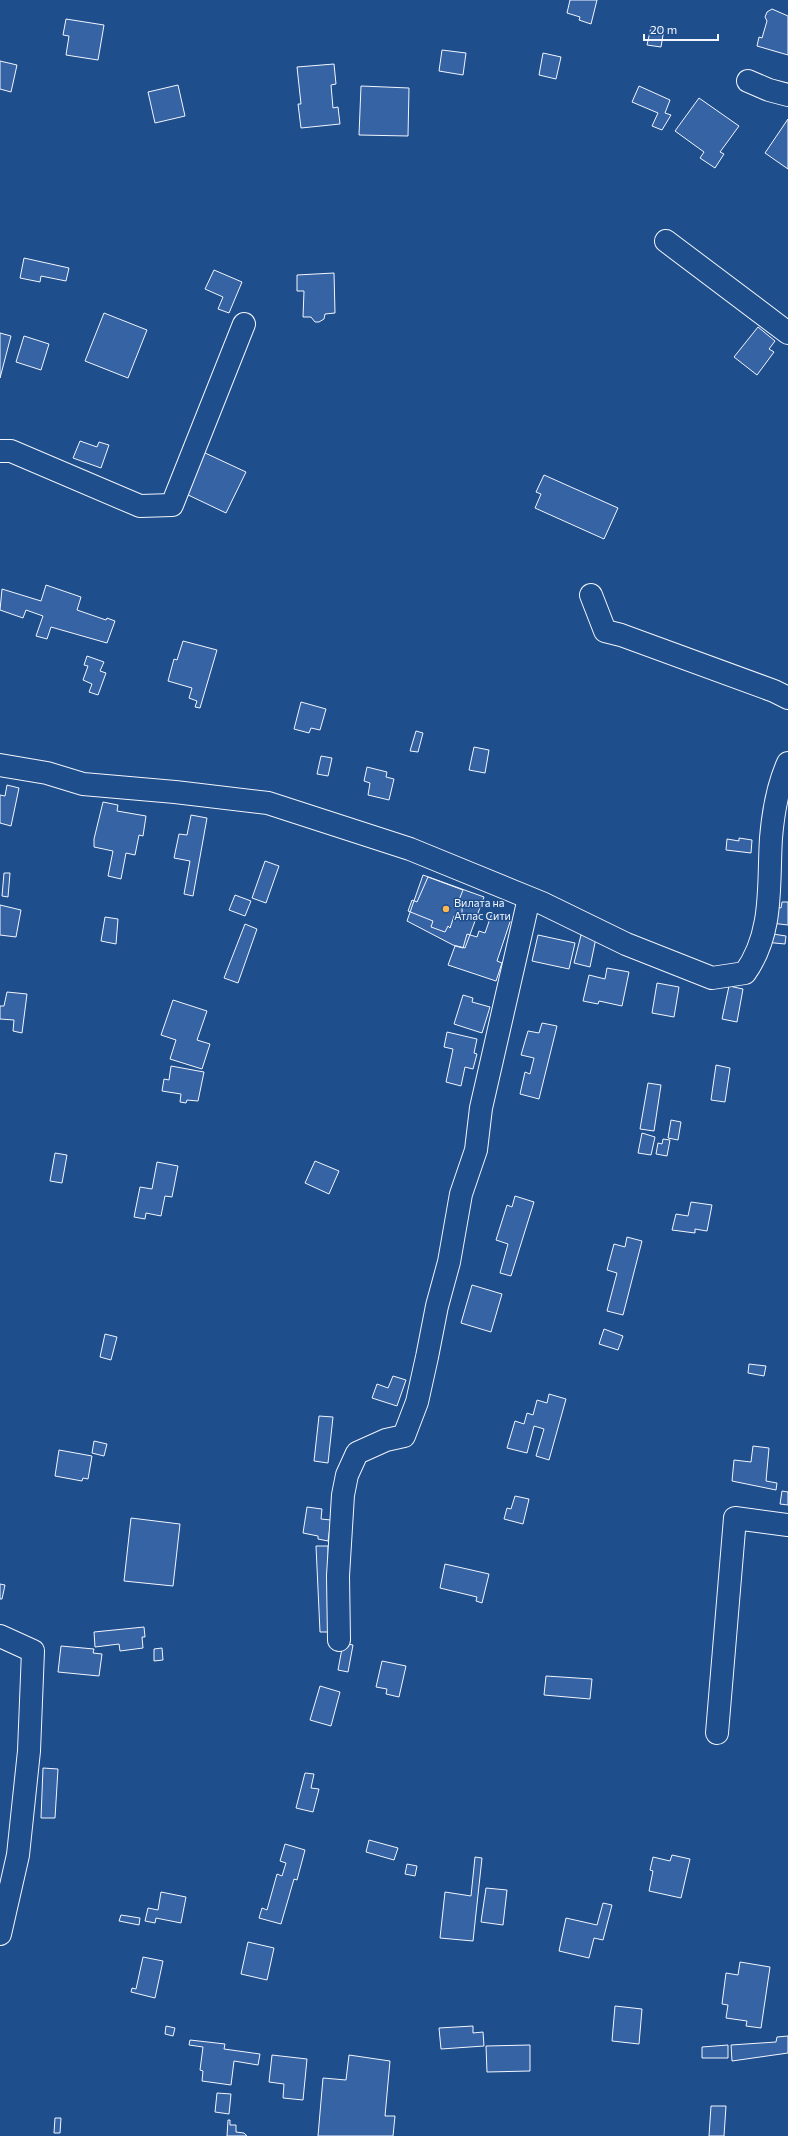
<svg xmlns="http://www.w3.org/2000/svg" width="788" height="2136" viewBox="0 0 788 2136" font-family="Commissioner,sans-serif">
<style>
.building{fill:#3563a3;stroke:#f2f6ff}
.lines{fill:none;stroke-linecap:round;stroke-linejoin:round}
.minor-casing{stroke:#f2f6ff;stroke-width:24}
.minor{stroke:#1f4e8c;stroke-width:22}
.poi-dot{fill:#ffb74d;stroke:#1f4e8c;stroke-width:1.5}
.labels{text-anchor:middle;stroke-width:3;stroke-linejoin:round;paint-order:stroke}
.poi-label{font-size:11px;fill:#f2f6ff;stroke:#1f4e8c;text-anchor:start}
</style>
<rect width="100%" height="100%" fill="#1f4e8c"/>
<path class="building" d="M 570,0 L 597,0 L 591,24 L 579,20 L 580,17 L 567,13 Z
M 772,9 L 788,16 L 788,55 L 757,46 L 759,37 L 762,38 L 767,21 L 765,17 L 767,12 Z
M 66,19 L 104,25 L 98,60 L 66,55 L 69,36 L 63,35 Z
M 651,27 L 664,29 L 661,47 L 647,45 Z
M 442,50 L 466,53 L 463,75 L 439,71 Z
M 543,53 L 561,57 L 556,79 L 539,75 Z
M 0,61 L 17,65 L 11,92 L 0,89 Z
M 334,64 L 336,84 L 331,85 L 333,108 L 338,107 L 340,124 L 301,128 L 298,104 L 301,104 L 297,67 Z
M 178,85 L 185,116 L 155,123 L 148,92 Z
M 361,86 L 409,88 L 408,136 L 359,135 Z
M 639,86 L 670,100 L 665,113 L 671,115 L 662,130 L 652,126 L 658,113 L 632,102 Z
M 699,98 L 739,126 L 720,152 L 724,154 L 715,168 L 700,158 L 704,152 L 675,131 Z
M 788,119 L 788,169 L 765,153 Z
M 24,258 L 69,268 L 66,281 L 41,276 L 40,282 L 20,278 Z
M 214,270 L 242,282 L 229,313 L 218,309 L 223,297 L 205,289 Z
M 334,273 L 335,313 L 325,314 L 324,319 L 319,322 L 315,322 L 311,317 L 303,317 L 304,291 L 297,291 L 297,275 Z
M 104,313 L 147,330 L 128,378 L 85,361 Z
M 758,327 L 775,341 L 769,349 L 774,352 L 757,375 L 734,357 Z
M 0,333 L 11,336 L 0,378 Z
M 24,336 L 49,344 L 41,370 L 16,362 Z
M 80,441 L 97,447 L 99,442 L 109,445 L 101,468 L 73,458 Z
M 203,452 L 246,472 L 226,513 L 184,493 Z
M 544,475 L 618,508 L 604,539 L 535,508 L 541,494 L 536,492 Z
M 46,585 L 81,597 L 77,610 L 106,620 L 107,618 L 115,621 L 107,643 L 51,627 L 47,639 L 36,636 L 43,616 L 26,610 L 23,618 L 0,610 L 2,589 L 41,601 Z
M 183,641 L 217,650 L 200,708 L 195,707 L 197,701 L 189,698 L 192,688 L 168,681 L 174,659 L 177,660 Z
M 87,656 L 104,662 L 100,671 L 106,673 L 98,695 L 89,692 L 92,684 L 83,680 L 88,666 L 84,665 Z
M 301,702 L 326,709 L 320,730 L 311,728 L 309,733 L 294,729 Z
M 416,731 L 423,733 L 418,752 L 410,751 Z
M 474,747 L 489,750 L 485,773 L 469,770 Z
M 321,756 L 332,758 L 328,776 L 317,774 Z
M 367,767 L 387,772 L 386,777 L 394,779 L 389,800 L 368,795 L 370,783 L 364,781 Z
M 7,785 L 19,788 L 11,826 L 0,823 L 0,795 L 5,796 Z
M 103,802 L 118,805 L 117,811 L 146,816 L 143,836 L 139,835 L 135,855 L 126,853 L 121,879 L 108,876 L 113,851 L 94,847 L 94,839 Z
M 191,815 L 207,818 L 193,896 L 184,894 L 190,861 L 174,858 L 179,834 L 187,835 Z
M 739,838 L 752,840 L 751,853 L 726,850 L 727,839 L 739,841 Z
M 265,861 L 279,866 L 266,903 L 252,898 Z
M 4,873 L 10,873 L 8,897 L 2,896 Z
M 423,875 L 484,897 L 465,948 L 453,945 L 407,921 Z
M 428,877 L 463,890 L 457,905 L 462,908 L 462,913 L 459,916 L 454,916 L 450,928 L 448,926 L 445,932 L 431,927 L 433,921 L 408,911 L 412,900 L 417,902 Z
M 235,895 L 251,901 L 245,916 L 229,910 Z
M 782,902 L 788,902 L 788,925 L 771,923 L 773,906 L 781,908 Z
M 0,905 L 21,910 L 16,937 L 0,935 Z
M 492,913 L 511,919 L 497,961 L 502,963 L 496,981 L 448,965 L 455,946 L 463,948 L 467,934 L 477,937 L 479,931 L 485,933 Z
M 105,917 L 118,919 L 116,944 L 101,941 Z
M 245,924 L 257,929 L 238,983 L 224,978 Z
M 766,933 L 786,936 L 785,944 L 764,942 Z
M 538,935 L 575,943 L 569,969 L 532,961 Z
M 581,935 L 596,938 L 590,967 L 574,963 Z
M 607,968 L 629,972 L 622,1006 L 599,1001 L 598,1004 L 583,1001 L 589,975 L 605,979 Z
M 657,983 L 679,987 L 674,1017 L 652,1013 Z
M 729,986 L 743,989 L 737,1022 L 722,1019 Z
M 7,992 L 27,994 L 22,1033 L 13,1031 L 14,1020 L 0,1019 L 0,1006 L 4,1006 Z
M 463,995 L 473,998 L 472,1002 L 490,1007 L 482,1033 L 454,1024 Z
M 173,1000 L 207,1011 L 197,1040 L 210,1044 L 202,1069 L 170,1059 L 176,1040 L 161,1035 Z
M 542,1023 L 557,1026 L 539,1099 L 520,1094 L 525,1072 L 530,1074 L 534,1058 L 521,1055 L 528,1031 L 539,1033 Z
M 447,1032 L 477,1039 L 474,1053 L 477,1054 L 473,1069 L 465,1067 L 461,1086 L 446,1082 L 453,1049 L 444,1047 Z
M 716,1065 L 730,1068 L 725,1102 L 711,1100 Z
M 171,1066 L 204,1072 L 198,1101 L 187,1100 L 186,1103 L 180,1102 L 181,1094 L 162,1091 L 164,1079 L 169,1080 Z
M 648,1083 L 661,1085 L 654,1131 L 640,1129 Z
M 671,1120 L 681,1122 L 678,1140 L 668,1138 Z
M 642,1133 L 655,1137 L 651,1155 L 638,1153 Z
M 663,1139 L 670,1140 L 667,1156 L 656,1154 L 658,1143 L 662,1144 Z
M 55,1153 L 67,1155 L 62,1183 L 50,1181 Z
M 315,1161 L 339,1171 L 329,1194 L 305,1183 Z
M 157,1162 L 178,1166 L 172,1197 L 165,1196 L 161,1216 L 146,1213 L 145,1219 L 134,1217 L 140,1187 L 152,1189 Z
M 515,1196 L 534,1202 L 511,1276 L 500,1273 L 508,1244 L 496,1240 L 507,1205 L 512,1207 Z
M 691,1202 L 712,1205 L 707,1231 L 695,1229 L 695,1233 L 672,1230 L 676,1214 L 688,1216 Z
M 627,1237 L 642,1241 L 623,1315 L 607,1311 L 617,1273 L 607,1270 L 614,1244 L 625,1247 Z
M 472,1285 L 502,1294 L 491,1332 L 461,1323 Z
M 604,1329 L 623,1336 L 618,1350 L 599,1344 Z
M 105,1334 L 117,1337 L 111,1360 L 100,1357 Z
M 749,1364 L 766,1366 L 764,1376 L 748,1373 Z
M 393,1376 L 406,1380 L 397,1406 L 372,1398 L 377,1384 L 388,1388 Z
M 549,1394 L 566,1399 L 549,1460 L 536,1456 L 544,1429 L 534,1426 L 527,1453 L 507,1448 L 515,1421 L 524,1424 L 527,1413 L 533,1415 L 537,1400 L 547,1403 Z
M 319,1416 L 333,1417 L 328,1463 L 314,1461 Z
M 94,1441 L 107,1444 L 104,1456 L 92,1453 Z
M 753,1446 L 769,1448 L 766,1481 L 777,1483 L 776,1490 L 732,1481 L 734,1460 L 751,1462 Z
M 59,1450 L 92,1456 L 88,1479 L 83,1478 L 82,1481 L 55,1476 Z
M 782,1491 L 788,1492 L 788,1505 L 780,1504 Z
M 515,1496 L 529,1499 L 523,1524 L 504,1519 L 507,1508 L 511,1509 Z
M 307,1507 L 322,1509 L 321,1519 L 331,1520 L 328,1541 L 318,1539 L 318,1536 L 303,1533 Z
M 131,1518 L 180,1524 L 173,1586 L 124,1581 Z
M 316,1546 L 328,1546 L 330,1632 L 320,1632 Z
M 445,1564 L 489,1574 L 482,1603 L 476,1601 L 477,1597 L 440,1588 Z
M 0,1584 L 5,1585 L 2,1599 L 0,1599 Z
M 144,1627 L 145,1637 L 142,1637 L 143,1648 L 120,1651 L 119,1644 L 95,1647 L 94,1632 Z
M 343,1643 L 353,1645 L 348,1672 L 338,1670 Z
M 61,1646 L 94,1649 L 93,1653 L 102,1654 L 99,1676 L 58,1672 Z
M 162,1648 L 163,1660 L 154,1661 L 154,1649 Z
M 382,1661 L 406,1666 L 399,1697 L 386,1694 L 387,1689 L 376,1687 Z
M 546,1676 L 592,1679 L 590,1699 L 544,1695 Z
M 320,1686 L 340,1692 L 331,1726 L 310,1720 Z
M 43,1768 L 58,1769 L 55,1818 L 41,1818 Z
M 305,1773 L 314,1774 L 311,1788 L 319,1789 L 313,1812 L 296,1808 Z
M 369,1840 L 398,1848 L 394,1860 L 366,1852 Z
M 285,1844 L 305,1850 L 297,1880 L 294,1879 L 281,1924 L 259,1918 L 262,1908 L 267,1910 L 277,1874 L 282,1876 L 286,1863 L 280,1861 Z
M 672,1855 L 690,1859 L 681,1898 L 649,1891 L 653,1871 L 650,1870 L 653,1857 L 670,1861 Z
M 475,1857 L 482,1858 L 473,1941 L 440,1938 L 445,1892 L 471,1896 Z
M 407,1864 L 417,1866 L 415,1876 L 405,1874 Z
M 486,1888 L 507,1890 L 503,1925 L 481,1922 Z
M 161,1892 L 186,1897 L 181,1923 L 156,1918 L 155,1923 L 145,1921 L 148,1908 L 158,1910 Z
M 603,1903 L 612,1905 L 603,1940 L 594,1938 L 589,1958 L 559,1951 L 566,1918 L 597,1925 Z
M 121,1915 L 140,1918 L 139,1925 L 119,1921 Z
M 248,1942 L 274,1948 L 267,1980 L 241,1974 Z
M 143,1957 L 163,1961 L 155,1998 L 131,1992 L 132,1988 L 136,1989 Z
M 740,1962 L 770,1967 L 761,2028 L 746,2026 L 747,2021 L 726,2018 L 728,2005 L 722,2004 L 726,1973 L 738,1975 Z
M 615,2006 L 642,2009 L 639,2044 L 612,2041 Z
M 166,2026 L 175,2028 L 173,2036 L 165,2034 Z
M 473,2026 L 473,2033 L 483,2032 L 484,2046 L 441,2049 L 439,2028 Z
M 788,2036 L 788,2053 L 732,2061 L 731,2045 L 776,2042 L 777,2037 Z
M 190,2040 L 225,2044 L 224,2049 L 260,2054 L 258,2065 L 234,2061 L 231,2085 L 202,2081 L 203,2071 L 200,2070 L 203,2047 L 189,2045 Z
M 530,2045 L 530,2071 L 487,2072 L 486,2046 Z
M 728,2045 L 728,2058 L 702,2058 L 702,2047 Z
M 272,2055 L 307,2059 L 303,2100 L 283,2098 L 284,2084 L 269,2082 Z
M 349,2055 L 390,2061 L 385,2116 L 395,2116 L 393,2136 L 318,2136 L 323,2078 L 346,2080 Z
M 217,2093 L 231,2094 L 229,2114 L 215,2112 Z
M 711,2106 L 726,2106 L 724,2136 L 709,2136 Z
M 55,2118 L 61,2118 L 60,2133 L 54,2133 Z
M 228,2120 L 230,2120 L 230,2125 L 236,2125 L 236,2132 L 244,2133 L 247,2136 L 227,2136 Z"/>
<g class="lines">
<defs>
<path id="minor" d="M 748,81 L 769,90 L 788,95
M 666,241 L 788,333
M 0,451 L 11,451 L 140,506 L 172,505 L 244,324
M 591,595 L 605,631 L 621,635 L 774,691 L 788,698
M 0,765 L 47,773 L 83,784 L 175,792 L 268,803 L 410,849 L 542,903 L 626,944 L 712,978 L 745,973 C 774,932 768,885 771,838 C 773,814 778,785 788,763
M 0,1636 L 33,1651 L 29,1751 L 18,1855 L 0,1934
M 339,1640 L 338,1576 L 343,1495 L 347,1475 L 357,1453 L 386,1440 L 404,1436 L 417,1402 L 427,1357 L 437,1306 L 449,1262 L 461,1194 L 476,1150 L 481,1108 L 529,898
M 717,1733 L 735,1518 L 788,1525"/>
</defs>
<use href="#minor" class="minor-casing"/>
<use href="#minor" class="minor"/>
</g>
<circle class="poi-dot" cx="446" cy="909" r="4"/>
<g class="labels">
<g class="poi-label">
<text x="454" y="907">Вилата на<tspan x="454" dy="13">Атлас Сити</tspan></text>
</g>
</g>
<path d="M644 34v6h74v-6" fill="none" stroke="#f2f6ff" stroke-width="2"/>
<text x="650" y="34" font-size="12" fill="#f2f6ff" stroke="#1f4e8c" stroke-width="3" paint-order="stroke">20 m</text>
</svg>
